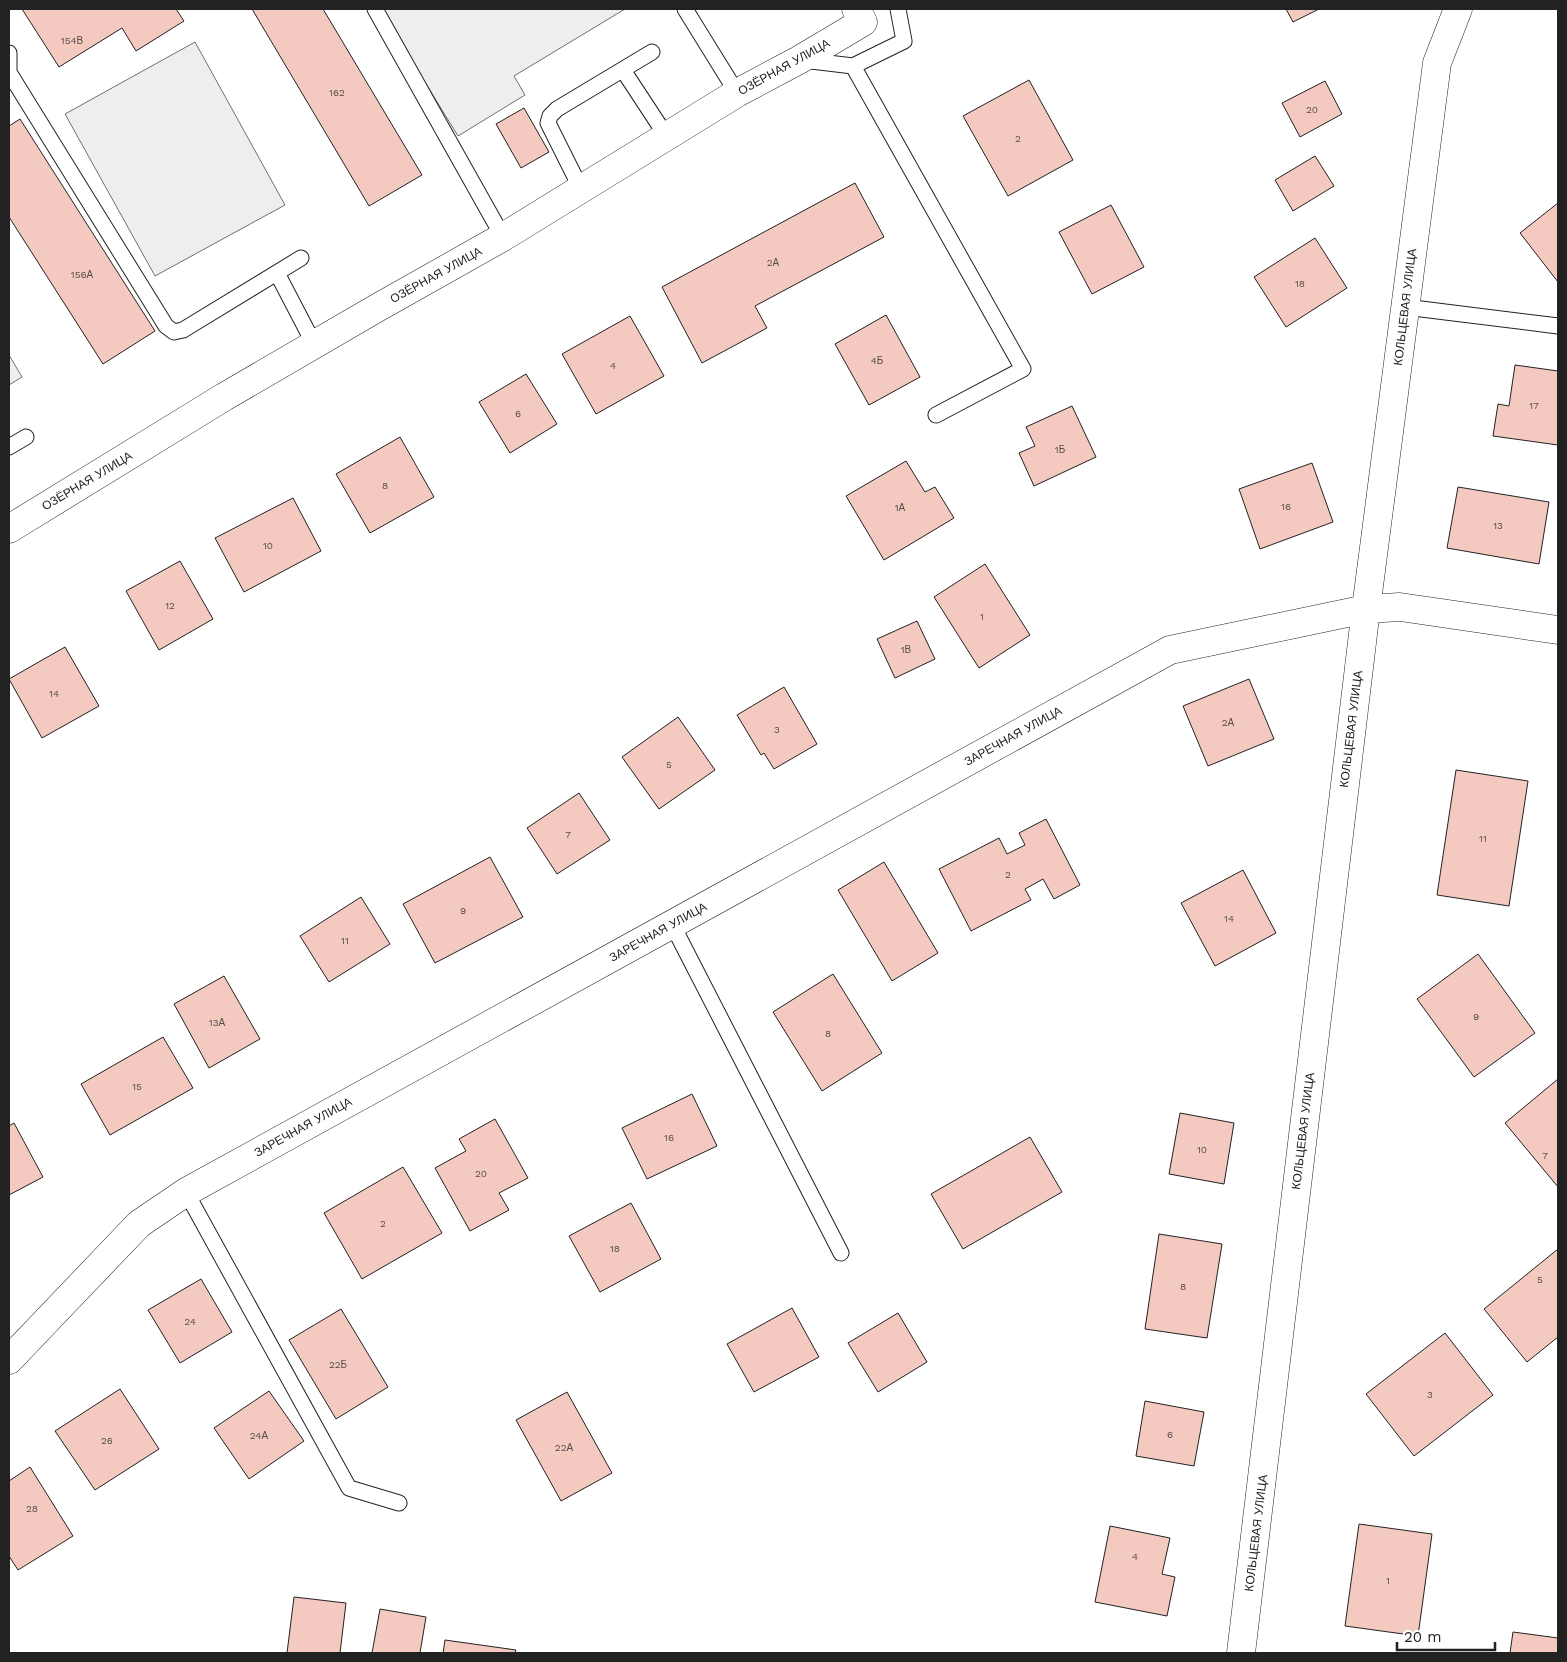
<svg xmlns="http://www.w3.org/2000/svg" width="1567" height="1662" viewBox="0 0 1567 1662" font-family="'Work Sans',sans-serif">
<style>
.green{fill:#eee;stroke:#6f6f6f}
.building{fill:#f3c9c0;stroke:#222}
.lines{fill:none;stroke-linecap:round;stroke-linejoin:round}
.service-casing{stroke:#222;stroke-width:17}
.minor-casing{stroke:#222;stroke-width:29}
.service{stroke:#fff;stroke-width:15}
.minor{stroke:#fff;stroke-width:28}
.labels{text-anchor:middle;stroke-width:4;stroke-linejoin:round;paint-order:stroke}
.number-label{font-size:10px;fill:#564c4a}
.street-label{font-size:12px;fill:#222;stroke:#fff}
</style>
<rect width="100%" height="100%" fill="#fff"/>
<path class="green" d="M 380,9 L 625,9 L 514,76 L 525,95 L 458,136 Z
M 195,42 L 285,205 L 155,276 L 65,114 Z
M 9,355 L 22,377 L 9,385 Z"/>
<path class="building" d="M 22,9 L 176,9 L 184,21 L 136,51 L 122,28 L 59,67 Z
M 252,9 L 323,9 L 422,175 L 369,206 Z
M 1286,9 L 1319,9 L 1293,22 Z
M 1029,80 L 1073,160 L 1008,196 L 963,116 Z
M 1325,81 L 1342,114 L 1300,137 L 1282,103 Z
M 524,108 L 549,152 L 521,168 L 496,124 Z
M 20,119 L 155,331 L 103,364 L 9,217 L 9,126 Z
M 1315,156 L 1334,186 L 1293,211 L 1275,180 Z
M 855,183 L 884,237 L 755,306 L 767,328 L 702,363 L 662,287 Z
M 1558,203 L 1558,282 L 1520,233 Z
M 1111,205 L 1144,267 L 1092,294 L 1059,232 Z
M 1315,238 L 1347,288 L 1286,327 L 1254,277 Z
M 886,315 L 920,377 L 869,405 L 835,344 Z
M 630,316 L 664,376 L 596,414 L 562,354 Z
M 1515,365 L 1558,371 L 1558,445 L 1493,436 L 1498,404 L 1509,406 Z
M 526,374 L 557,424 L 510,453 L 479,402 Z
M 1072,406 L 1096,457 L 1034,486 L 1019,453 L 1035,446 L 1026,427 Z
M 400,437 L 434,497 L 370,533 L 336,474 Z
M 906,461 L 925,492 L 935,487 L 954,518 L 884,560 L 846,496 Z
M 1312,463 L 1333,522 L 1260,549 L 1239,489 Z
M 1458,487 L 1549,502 L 1539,564 L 1447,548 Z
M 293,498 L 321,551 L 244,592 L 215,538 Z
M 180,561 L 213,619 L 159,650 L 126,591 Z
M 985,564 L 1030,635 L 979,668 L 934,597 Z
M 917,621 L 935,659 L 895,678 L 877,639 Z
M 65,647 L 99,706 L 42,738 L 9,679 Z
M 1249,679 L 1274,739 L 1208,766 L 1183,706 Z
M 784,687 L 817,744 L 774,769 L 764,753 L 761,755 L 737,715 Z
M 678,717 L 715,770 L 659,809 L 622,757 Z
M 1456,770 L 1528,781 L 1509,906 L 1437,895 Z
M 579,793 L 610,840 L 557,874 L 527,828 Z
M 1046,819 L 1080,885 L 1054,899 L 1043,879 L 1025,889 L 1031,900 L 971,931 L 939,869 L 999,838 L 1007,854 L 1025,845 L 1019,833 Z
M 490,857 L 523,917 L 435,963 L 403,904 Z
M 884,862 L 938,953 L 892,981 L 838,890 Z
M 1243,870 L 1276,933 L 1215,966 L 1181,903 Z
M 361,897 L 390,944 L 329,982 L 300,936 Z
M 1478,954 L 1535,1033 L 1474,1077 L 1417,999 Z
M 833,974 L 882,1053 L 822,1091 L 773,1012 Z
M 224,976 L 260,1039 L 209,1068 L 174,1004 Z
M 163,1037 L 193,1088 L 110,1135 L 81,1084 Z
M 1558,1079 L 1558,1187 L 1505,1123 Z
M 692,1094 L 717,1146 L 647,1179 L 622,1128 Z
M 1180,1113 L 1234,1123 L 1224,1184 L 1169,1174 Z
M 495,1119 L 528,1178 L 499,1193 L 509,1210 L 470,1231 L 435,1168 L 466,1151 L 459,1139 Z
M 14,1123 L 43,1177 L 9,1195 L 9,1126 Z
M 1030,1137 L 1062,1192 L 963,1249 L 931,1194 Z
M 403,1167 L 442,1233 L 362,1279 L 324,1213 Z
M 631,1203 L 661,1259 L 600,1292 L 569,1236 Z
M 1159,1234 L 1222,1244 L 1207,1338 L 1145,1329 Z
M 1558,1249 L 1558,1337 L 1527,1362 L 1484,1309 Z
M 201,1279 L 232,1332 L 180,1363 L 148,1310 Z
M 792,1308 L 819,1357 L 754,1392 L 727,1344 Z
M 341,1309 L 388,1387 L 336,1419 L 289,1340 Z
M 898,1313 L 927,1362 L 878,1392 L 848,1343 Z
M 1445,1333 L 1493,1395 L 1414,1456 L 1366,1394 Z
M 120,1389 L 159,1449 L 95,1490 L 55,1431 Z
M 269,1391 L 304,1441 L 249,1479 L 214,1428 Z
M 567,1392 L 612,1473 L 561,1501 L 516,1420 Z
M 1145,1401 L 1204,1412 L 1194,1466 L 1136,1456 Z
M 30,1467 L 73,1536 L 18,1570 L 9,1556 L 9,1481 Z
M 1359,1524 L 1432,1534 L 1418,1636 L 1345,1626 Z
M 1110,1526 L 1170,1538 L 1162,1574 L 1175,1577 L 1167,1616 L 1095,1602 Z
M 294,1597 L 346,1603 L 340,1653 L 287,1653 Z
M 380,1609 L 426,1617 L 420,1653 L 372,1653 Z
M 1513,1632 L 1558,1638 L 1558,1653 L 1510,1653 Z
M 445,1640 L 516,1650 L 515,1653 L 443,1653 Z"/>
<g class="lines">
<defs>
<path id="service" d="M 375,9 L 503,237
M 685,9 L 737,93
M 9,53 L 9,76
M 803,60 L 853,66 L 904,41 L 898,9
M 853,66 L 1023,369 L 936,415
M 623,70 L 667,137
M 10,74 L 166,326 L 174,332 L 183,330 L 301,258
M 581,189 L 548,123 L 550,116 L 557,109 L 652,52
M 277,273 L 314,344
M 1405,307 L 1558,326
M 9,447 L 26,437
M 672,924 L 841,1253
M 186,1192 L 349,1488 L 399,1503"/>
<path id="minor" d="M 9,529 L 224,397 L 377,308 L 503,237 L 737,93 L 799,60 L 863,22 L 856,9
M 9,1360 L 139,1224 L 186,1192 L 1170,650 L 1366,609 L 1400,607 L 1558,630
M 1241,1653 L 1366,609 L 1437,63 L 1458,9"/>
</defs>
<use href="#service" class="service-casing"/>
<use href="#minor" class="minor-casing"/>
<use href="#service" class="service"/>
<use href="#minor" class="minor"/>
</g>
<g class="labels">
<g class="number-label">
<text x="72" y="44">154В</text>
<text x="337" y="96">162</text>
<text x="1312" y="113">20</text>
<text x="1018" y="142">2</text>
<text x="773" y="266">2А</text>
<text x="82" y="278">156А</text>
<text x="1300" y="287">18</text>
<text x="877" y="364">4Б</text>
<text x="613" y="369">4</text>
<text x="1534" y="409">17</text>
<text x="518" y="417">6</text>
<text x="1060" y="453">1Б</text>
<text x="385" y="489">8</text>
<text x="1286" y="510">16</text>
<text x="900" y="511">1А</text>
<text x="1498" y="529">13</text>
<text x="268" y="549">10</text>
<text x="170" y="609">12</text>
<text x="982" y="620">1</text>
<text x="906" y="653">1В</text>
<text x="54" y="697">14</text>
<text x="1228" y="726">2А</text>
<text x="777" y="733">3</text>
<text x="669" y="768">5</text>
<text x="568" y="838">7</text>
<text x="1483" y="842">11</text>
<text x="1008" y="878">2</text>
<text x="463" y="914">9</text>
<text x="1229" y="922">14</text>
<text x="345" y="944">11</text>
<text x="1476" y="1020">9</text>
<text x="217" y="1026">13А</text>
<text x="828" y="1037">8</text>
<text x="137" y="1090">15</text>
<text x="669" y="1141">16</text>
<text x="1202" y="1153">10</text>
<text x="1545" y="1159">7</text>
<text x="481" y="1177">20</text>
<text x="383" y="1227">2</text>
<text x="615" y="1252">18</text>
<text x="1540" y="1283">5</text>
<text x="1183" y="1290">8</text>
<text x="190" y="1325">24</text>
<text x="338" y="1368">22Б</text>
<text x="1430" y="1398">3</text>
<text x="1170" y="1438">6</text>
<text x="259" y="1439">24А</text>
<text x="107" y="1444">26</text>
<text x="564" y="1451">22А</text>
<text x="32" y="1512">28</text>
<text x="1135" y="1560">4</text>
<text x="1388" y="1584">1</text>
</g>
<g class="street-label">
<text transform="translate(784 67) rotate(-29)" y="4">ОЗЁРНАЯ УЛИЦА</text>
<text transform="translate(436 275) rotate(-29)" y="4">ОЗЁРНАЯ УЛИЦА</text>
<text transform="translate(1405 307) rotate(-83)" y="4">КОЛЬЦЕВАЯ УЛИЦА</text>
<text transform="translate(87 481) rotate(-31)" y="4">ОЗЁРНАЯ УЛИЦА</text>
<text transform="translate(1351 729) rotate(-83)" y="4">КОЛЬЦЕВАЯ УЛИЦА</text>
<text transform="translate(1013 736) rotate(-29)" y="4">ЗАРЕЧНАЯ УЛИЦА</text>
<text transform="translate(658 932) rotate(-29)" y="4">ЗАРЕЧНАЯ УЛИЦА</text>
<text transform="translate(303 1127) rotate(-29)" y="4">ЗАРЕЧНАЯ УЛИЦА</text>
<text transform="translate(1303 1131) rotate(-83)" y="4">КОЛЬЦЕВАЯ УЛИЦА</text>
<text transform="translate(1256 1533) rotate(-83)" y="4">КОЛЬЦЕВАЯ УЛИЦА</text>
</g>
</g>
<rect width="1567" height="1662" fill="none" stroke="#222222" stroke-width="20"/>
<path d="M1397 1642v8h98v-8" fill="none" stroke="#222222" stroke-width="2.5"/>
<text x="1404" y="1642" font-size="15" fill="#222222" stroke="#ffffff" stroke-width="4" paint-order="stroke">20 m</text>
</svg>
